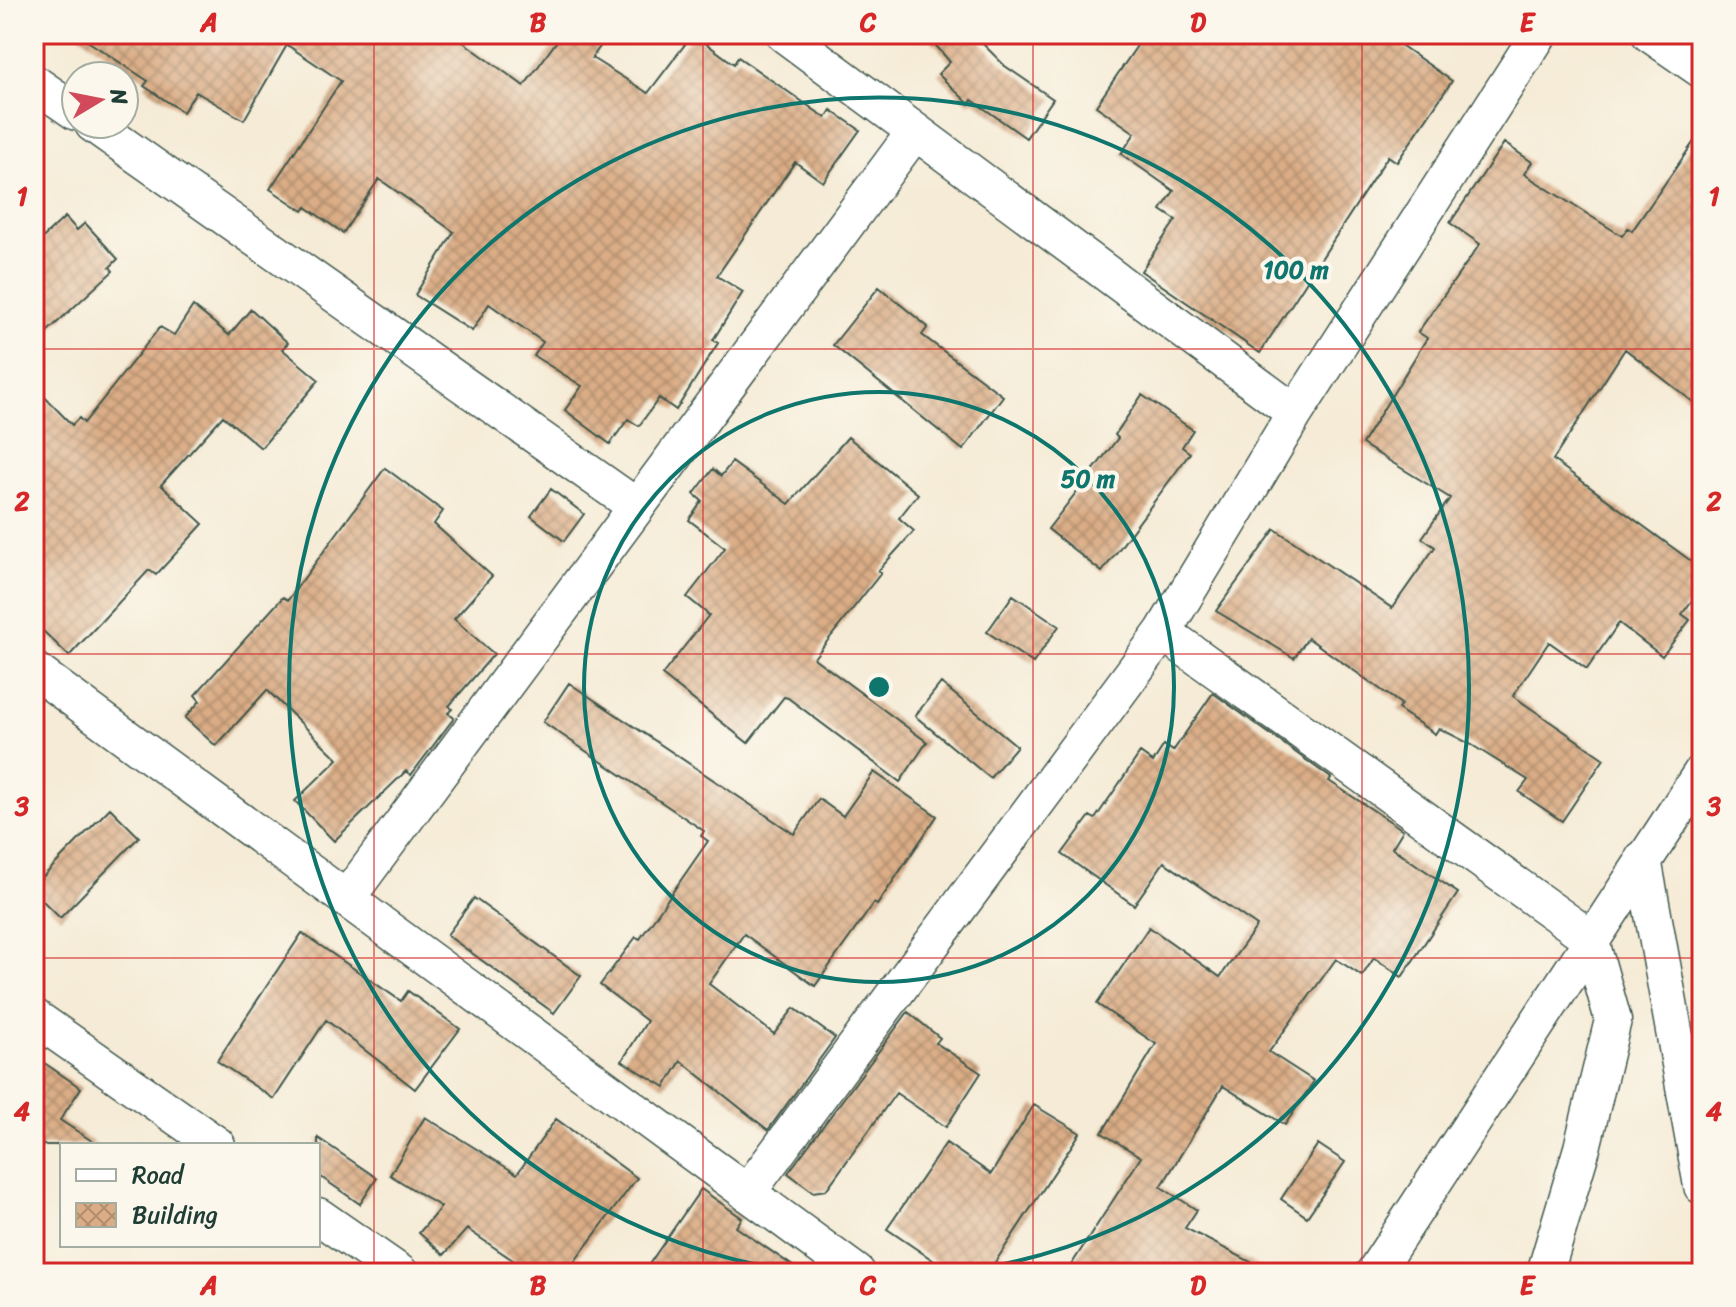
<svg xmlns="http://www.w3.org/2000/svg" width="1736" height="1307" viewBox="0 0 1736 1307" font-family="Sriracha,sans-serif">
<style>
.building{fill:url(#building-cross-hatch)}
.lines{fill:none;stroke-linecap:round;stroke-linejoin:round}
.street-casing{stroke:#3f574c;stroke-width:39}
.street{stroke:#fff;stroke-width:36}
.grid{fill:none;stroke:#d62828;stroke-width:2;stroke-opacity:0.55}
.ring{fill:none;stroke:#0f766e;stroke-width:4}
.centre{fill:#0f766e;stroke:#fbf7ec;stroke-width:4}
.ring-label{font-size:24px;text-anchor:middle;font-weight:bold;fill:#0f766e;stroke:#fbf7ec;stroke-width:8;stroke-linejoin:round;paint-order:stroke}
.neatline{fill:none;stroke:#d62828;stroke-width:3}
.grid-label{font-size:26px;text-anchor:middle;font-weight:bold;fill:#d62828}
</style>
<defs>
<pattern id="building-cross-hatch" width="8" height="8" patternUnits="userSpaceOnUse" patternTransform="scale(2)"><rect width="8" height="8" fill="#dbad86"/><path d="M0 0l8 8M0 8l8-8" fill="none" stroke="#b18e6e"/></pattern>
</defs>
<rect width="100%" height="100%" fill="#fbf7ec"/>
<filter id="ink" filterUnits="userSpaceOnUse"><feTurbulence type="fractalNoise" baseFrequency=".0125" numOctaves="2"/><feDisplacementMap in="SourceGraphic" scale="16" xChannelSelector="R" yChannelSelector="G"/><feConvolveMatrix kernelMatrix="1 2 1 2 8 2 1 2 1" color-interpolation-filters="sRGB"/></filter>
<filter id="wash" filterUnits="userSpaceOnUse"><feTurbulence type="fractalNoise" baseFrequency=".006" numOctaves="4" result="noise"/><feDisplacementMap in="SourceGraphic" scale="32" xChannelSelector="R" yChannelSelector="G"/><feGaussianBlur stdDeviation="1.8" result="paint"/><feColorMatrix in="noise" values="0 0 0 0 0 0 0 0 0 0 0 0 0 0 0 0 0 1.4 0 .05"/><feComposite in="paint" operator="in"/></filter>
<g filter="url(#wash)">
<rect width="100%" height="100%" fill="#f5ebd6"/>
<g id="blocks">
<path class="building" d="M 77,34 L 452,34 L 524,86 L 562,34 L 609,34 L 592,58 L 648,93 L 693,34 L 734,64 L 738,57 L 826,118 L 831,110 L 860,130 L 823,182 L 795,162 L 717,276 L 743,292 L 713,340 L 718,343 L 676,410 L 659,398 L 639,426 L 628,419 L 610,444 L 565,410 L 582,386 L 534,356 L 543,342 L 489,304 L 472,331 L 415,295 L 454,232 L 379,179 L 343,233 L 306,207 L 303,211 L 270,189 L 341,81 L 287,45 L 244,120 L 196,92 L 183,112 L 144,86 L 148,81 Z
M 926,34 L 973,34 L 1005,66 L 1053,99 L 1026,138 L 972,100 L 969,104 L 938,74 L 950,62 Z
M 1145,34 L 1385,34 L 1452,81 L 1397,162 L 1388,156 L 1260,353 L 1141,271 L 1176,220 L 1161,210 L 1174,191 L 1121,154 L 1135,133 L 1096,106 Z
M 1702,130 L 1702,409 L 1625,349 L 1553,460 L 1702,569 L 1702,587 L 1682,614 L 1690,620 L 1662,656 L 1619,623 L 1587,669 L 1549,642 L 1513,696 L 1604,759 L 1562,821 L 1519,792 L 1528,780 L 1472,745 L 1439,728 L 1435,734 L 1398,709 L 1401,704 L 1308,638 L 1294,658 L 1216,611 L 1275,529 L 1392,608 L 1435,547 L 1422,538 L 1450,498 L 1362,444 L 1427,338 L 1418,332 L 1480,244 L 1450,223 L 1504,143 L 1532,162 L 1524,174 L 1622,236 L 1628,228 L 1632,231 Z
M 65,217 L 77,230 L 85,223 L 118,259 L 110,267 L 113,271 L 34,344 L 34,246 Z
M 879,287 L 928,327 L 922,335 L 1003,396 L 963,450 L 833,345 Z
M 193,306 L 229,335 L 251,309 L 288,343 L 282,349 L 319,380 L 261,448 L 223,416 L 161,485 L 203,524 L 156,575 L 149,570 L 69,656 L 34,622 L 34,386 L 72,425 L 79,418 L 84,423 L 160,327 L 174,335 Z
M 1142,395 L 1193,430 L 1182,447 L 1190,453 L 1102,572 L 1048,529 L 1118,438 L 1115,435 Z
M 848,437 L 918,494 L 899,518 L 914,531 L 878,571 L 881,573 L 814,658 L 927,742 L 900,782 L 788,698 L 784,697 L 748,743 L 662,675 L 709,615 L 687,597 L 725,548 L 689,520 L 702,501 L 694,494 L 713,469 L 721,476 L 732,462 L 789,504 Z
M 385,468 L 443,511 L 434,524 L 492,576 L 454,619 L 494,654 L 449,706 L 452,709 L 448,713 L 454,718 L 411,775 L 406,771 L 334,841 L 295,801 L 338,759 L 267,690 L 216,746 L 185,718 L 200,701 L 195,695 L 283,597 L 288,600 Z
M 551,489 L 584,514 L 564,541 L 531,516 Z
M 1013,595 L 1059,626 L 1033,663 L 987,632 Z
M 569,683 L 794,834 L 819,799 L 843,816 L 874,772 L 937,816 L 877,905 L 874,903 L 815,986 L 744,934 L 709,984 L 774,1034 L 794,1008 L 835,1038 L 768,1130 L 681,1061 L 665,1087 L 622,1061 L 647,1021 L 600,985 L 636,937 L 640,939 L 708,841 L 701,836 L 704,831 L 543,722 Z
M 941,683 L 1017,746 L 990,778 L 915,716 Z
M 1213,693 L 1331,778 L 1329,781 L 1403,830 L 1392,848 L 1458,893 L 1402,977 L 1374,958 L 1362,976 L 1336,959 L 1269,1052 L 1314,1081 L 1285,1125 L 1223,1086 L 1161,1187 L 1197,1210 L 1185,1228 L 1272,1273 L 1066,1273 L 1141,1157 L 1102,1133 L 1156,1044 L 1097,1004 L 1149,927 L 1220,977 L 1257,926 L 1164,862 L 1134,905 L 1062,854 L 1090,816 L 1095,819 L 1140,753 L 1153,762 L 1164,745 L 1173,751 Z
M 110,808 L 139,837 L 60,918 L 34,892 L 34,886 Z
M 474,898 L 581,976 L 554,1013 L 447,935 Z
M 302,933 L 401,1001 L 408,991 L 460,1029 L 415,1089 L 326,1020 L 274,1099 L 217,1061 Z
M 908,1012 L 940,1038 L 936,1043 L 981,1073 L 946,1127 L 896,1093 L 826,1190 L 813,1192 L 788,1173 Z
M 34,1056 L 81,1088 L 60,1120 L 98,1145 L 43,1145 L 34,1159 Z
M 1034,1105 L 1080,1133 L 988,1273 L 952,1273 L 887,1229 L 946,1143 L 991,1174 Z
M 425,1117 L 517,1174 L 556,1119 L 637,1178 L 566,1273 L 532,1273 L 467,1229 L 444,1255 L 419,1233 L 441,1207 L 390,1175 Z
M 318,1138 L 377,1178 L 360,1204 L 318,1175 Z
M 1318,1144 L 1345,1162 L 1307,1217 L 1281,1199 Z
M 701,1189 L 742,1218 L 736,1227 L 803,1273 L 643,1273 Z"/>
</g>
</g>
<g filter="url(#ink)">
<use href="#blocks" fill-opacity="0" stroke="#3f574c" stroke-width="2"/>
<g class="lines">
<defs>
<path id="street" d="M 784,34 L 1295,413
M 1539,34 L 1295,413 L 1163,632 L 1590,938 L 1613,1020 L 1582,1148 L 1545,1273
M 1650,34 L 1702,70
M 34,83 L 76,112
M 93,124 L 637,507
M 34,670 L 857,1273
M 1643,859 L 1702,1186
M 346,899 L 914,133
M 34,1017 L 217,1145
M 747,1193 L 1163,632
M 318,1216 L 400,1273
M 1374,1273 L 1702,772"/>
</defs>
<use href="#street" class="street-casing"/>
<use href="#street" class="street"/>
</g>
</g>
<path class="grid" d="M 374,34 L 374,1273M 703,34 L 703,1273M 1033,34 L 1033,1273M 1362,34 L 1362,1273M 34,349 L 1702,349M 34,654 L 1702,654M 34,958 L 1702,958"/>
<g class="ring">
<circle cx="879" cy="687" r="295"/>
<path d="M807 1273A590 590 0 1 1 951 1273"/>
</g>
<circle cx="879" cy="687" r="12" class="centre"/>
<g class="ring-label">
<text x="1296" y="278">100 m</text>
<text x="1088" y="487">50 m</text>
</g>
<rect width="1736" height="1307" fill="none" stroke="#fbf7ec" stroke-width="88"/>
<rect x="60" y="1143" width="260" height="104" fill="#fbf7ec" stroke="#a3ada2" stroke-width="2"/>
<rect x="76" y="1169" width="40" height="12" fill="#ffffff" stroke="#a3ada2" stroke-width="2"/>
<text x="132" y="1183" font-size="24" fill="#1f3d34">Road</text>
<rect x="76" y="1203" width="40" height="24" fill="url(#building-cross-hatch)" stroke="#a3ada2" stroke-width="2"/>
<text x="132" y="1223" font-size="24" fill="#1f3d34">Building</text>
<g transform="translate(100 100) rotate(80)"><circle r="38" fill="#fbf7ec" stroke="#a3ada2" stroke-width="2"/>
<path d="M0-6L14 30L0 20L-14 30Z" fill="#d1495b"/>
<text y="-12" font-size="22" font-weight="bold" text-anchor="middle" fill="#1f3d34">N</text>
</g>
<rect x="44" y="44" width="1648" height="1219" class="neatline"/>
<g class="grid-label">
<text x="209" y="31">A</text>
<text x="538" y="31">B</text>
<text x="868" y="31">C</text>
<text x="1198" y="31">D</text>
<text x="1527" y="31">E</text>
<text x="22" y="205">1</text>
<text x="1714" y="205">1</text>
<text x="22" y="510">2</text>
<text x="1714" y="510">2</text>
<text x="22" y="815">3</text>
<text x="1714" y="815">3</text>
<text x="22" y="1120">4</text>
<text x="1714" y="1120">4</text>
<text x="209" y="1294">A</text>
<text x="538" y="1294">B</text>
<text x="868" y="1294">C</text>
<text x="1198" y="1294">D</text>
<text x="1527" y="1294">E</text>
</g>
</svg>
